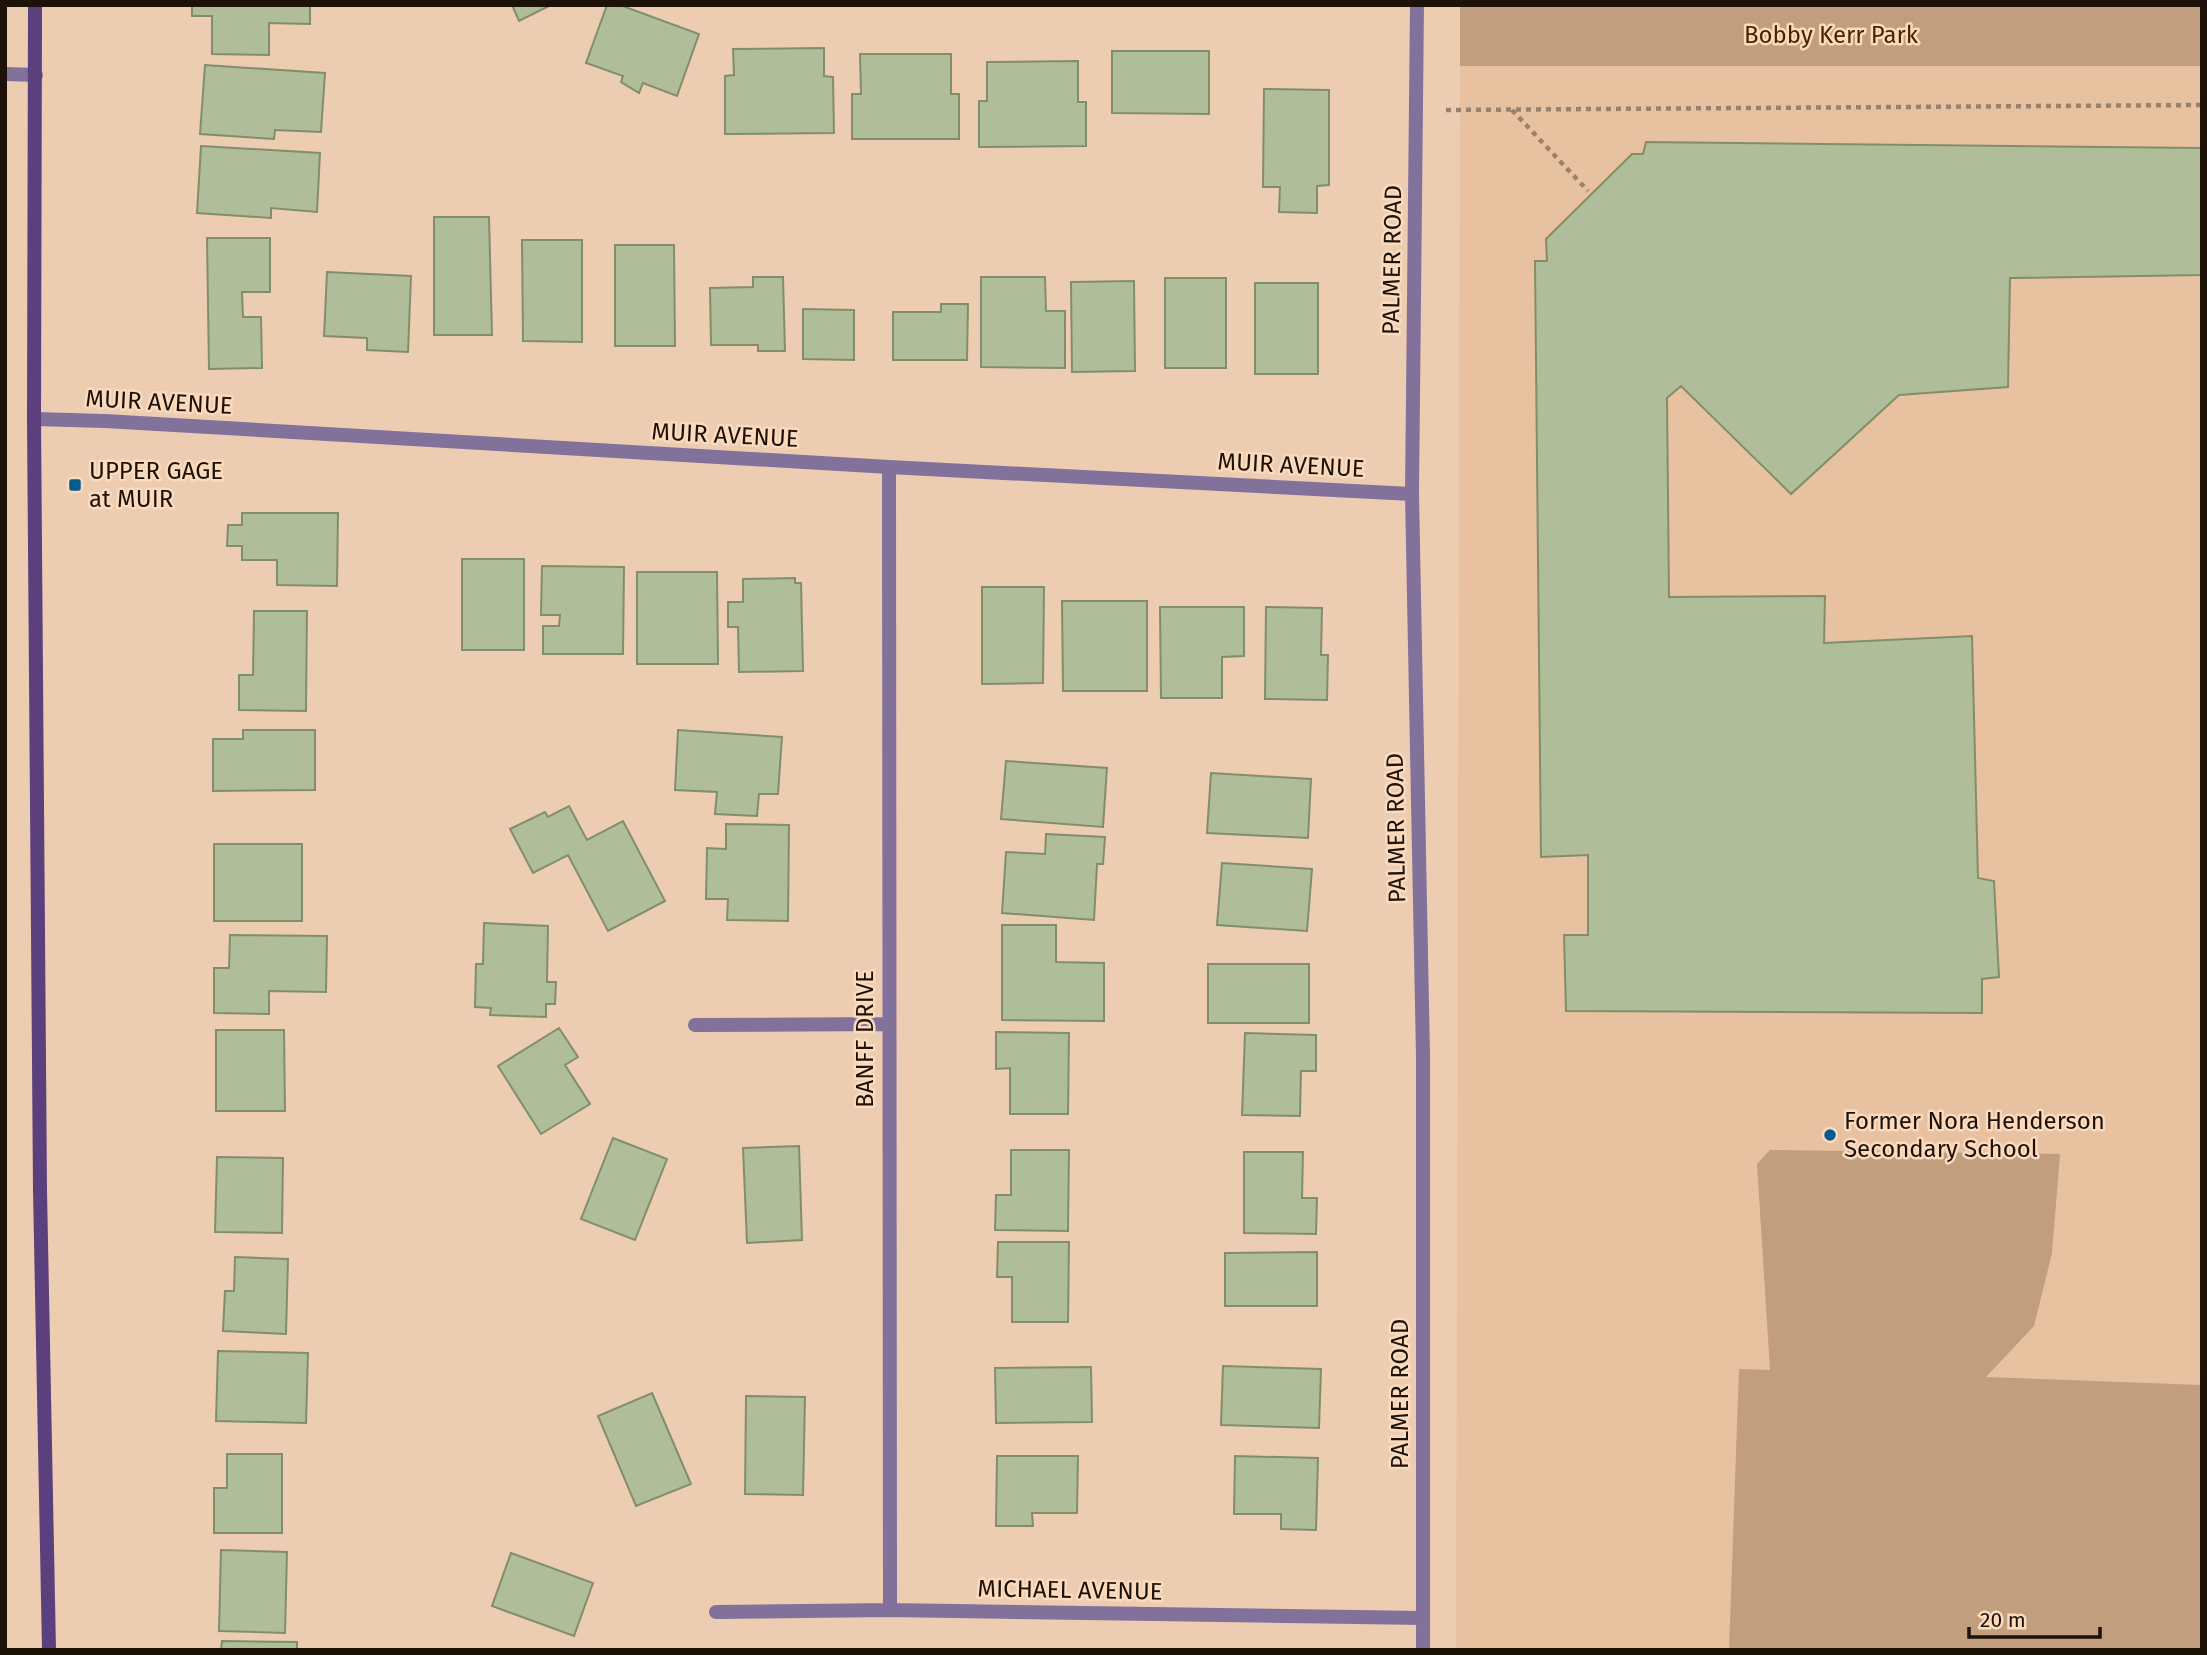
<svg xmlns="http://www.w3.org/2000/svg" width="2207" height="1655" viewBox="0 0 2207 1655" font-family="'Fira Sans',sans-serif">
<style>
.built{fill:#e7c1a0}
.green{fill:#c19e7e}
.building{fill:#b0bd99;stroke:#828e6b;stroke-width:2}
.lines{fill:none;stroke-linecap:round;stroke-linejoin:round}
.path{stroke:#99826d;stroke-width:4.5;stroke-dasharray:5 5;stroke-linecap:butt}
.street{stroke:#82719b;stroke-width:14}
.secondary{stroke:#5b407d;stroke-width:14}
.poi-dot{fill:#055b8d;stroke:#fbdabe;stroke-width:2.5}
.labels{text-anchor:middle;stroke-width:5;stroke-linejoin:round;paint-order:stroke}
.park-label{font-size:24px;fill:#462500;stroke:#fbdabe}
.street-label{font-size:24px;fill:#1d1208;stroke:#fbdabe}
.poi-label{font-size:24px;fill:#1d1208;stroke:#fbdabe;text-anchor:start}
</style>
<rect width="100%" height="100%" fill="#edcdb1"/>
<path class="built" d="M 1460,66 L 2202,66 L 2202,1650 L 1456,1650 Z"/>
<path class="green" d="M 1460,5 L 2202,5 L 2202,66 L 1460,66 Z
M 1770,1150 L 2060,1154 L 2052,1253 L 2034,1326 L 1986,1377 L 2202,1385 L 2202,1650 L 1729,1650 L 1739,1369 L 1770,1370 L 1757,1164 Z"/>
<path class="building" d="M 192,5 L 310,5 L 310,24 L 269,23 L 269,55 L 212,54 L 212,16 L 192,16 Z
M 512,5 L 551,5 L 519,21 Z
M 607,5 L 620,5 L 699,34 L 677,96 L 643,83 L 639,93 L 621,82 L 623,76 L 586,63 Z
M 824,48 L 824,76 L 833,77 L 834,133 L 725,134 L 725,76 L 734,75 L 733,49 Z
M 1112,51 L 1209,51 L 1209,114 L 1112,113 Z
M 860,54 L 951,54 L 951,94 L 959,94 L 959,139 L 852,139 L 852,94 L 861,94 Z
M 1078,61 L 1078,102 L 1086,102 L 1086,146 L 979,147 L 979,101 L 987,101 L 987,62 Z
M 205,65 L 325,73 L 321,132 L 275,130 L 274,139 L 200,134 Z
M 1264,89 L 1329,90 L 1329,185 L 1317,186 L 1317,213 L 1279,212 L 1280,187 L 1263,187 Z
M 1646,142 L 2202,148 L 2202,275 L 2010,278 L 2008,387 L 1899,395 L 1791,494 L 1681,386 L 1667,398 L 1669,597 L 1825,596 L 1824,643 L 1972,636 L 1978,878 L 1994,881 L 1999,977 L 1982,979 L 1982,1013 L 1566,1011 L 1564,935 L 1588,935 L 1588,855 L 1541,857 L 1535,261 L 1547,261 L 1546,239 L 1632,154 L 1643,154 Z
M 201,146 L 320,153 L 317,212 L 271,208 L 271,218 L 197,213 Z
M 434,217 L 489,217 L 492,335 L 434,335 Z
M 207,238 L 270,238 L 270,292 L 242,292 L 243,317 L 261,317 L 262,368 L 209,369 Z
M 522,240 L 582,240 L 582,342 L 523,341 Z
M 615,245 L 674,245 L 675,346 L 615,346 Z
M 327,272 L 411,276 L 408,352 L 367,350 L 367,338 L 324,336 Z
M 753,277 L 783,277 L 785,351 L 758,351 L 758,345 L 711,345 L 710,288 L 753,287 Z
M 981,277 L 1045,277 L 1046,311 L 1065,311 L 1065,368 L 981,367 Z
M 1165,278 L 1226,278 L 1226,368 L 1165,368 Z
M 1134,281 L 1135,371 L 1072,372 L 1071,282 Z
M 1255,283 L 1318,283 L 1318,374 L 1255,374 Z
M 941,304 L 968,304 L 967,360 L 893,360 L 893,312 L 941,312 Z
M 803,309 L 854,310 L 854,360 L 803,359 Z
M 242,513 L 338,513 L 337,586 L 277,585 L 277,560 L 242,560 L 242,546 L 227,546 L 228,525 L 242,525 Z
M 462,559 L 524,559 L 524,650 L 462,650 Z
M 542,566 L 624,567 L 623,654 L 543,654 L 543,626 L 559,626 L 560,615 L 541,615 Z
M 637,572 L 717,572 L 718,664 L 637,664 Z
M 795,578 L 795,583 L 801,583 L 803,671 L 739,672 L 738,627 L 728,627 L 728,602 L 743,602 L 743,579 Z
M 982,587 L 1044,587 L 1043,683 L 982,684 Z
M 1062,601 L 1147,601 L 1147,691 L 1063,691 Z
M 1160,607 L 1244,607 L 1244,656 L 1222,657 L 1222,698 L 1161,698 Z
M 1266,607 L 1322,608 L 1321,655 L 1328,655 L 1327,700 L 1265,699 Z
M 254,611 L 307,611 L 306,711 L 239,710 L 239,675 L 253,675 Z
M 243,730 L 315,730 L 315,790 L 213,791 L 213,739 L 243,739 Z
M 678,730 L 782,737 L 778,794 L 759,794 L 757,816 L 715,814 L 717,792 L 675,790 Z
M 1006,761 L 1107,768 L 1103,827 L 1001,819 Z
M 1211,773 L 1311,779 L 1308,838 L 1207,833 Z
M 569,806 L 587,840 L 623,821 L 665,901 L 608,931 L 568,855 L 533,873 L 510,829 L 545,812 L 548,817 Z
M 726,824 L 789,825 L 788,921 L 727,920 L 728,899 L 706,899 L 707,848 L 726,849 Z
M 1046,834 L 1105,837 L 1103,864 L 1097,864 L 1094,920 L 1002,913 L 1006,852 L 1045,854 Z
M 214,844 L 302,844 L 302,921 L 214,921 Z
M 1222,863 L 1312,869 L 1307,931 L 1217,925 Z
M 484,923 L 548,926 L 547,982 L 556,982 L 555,1004 L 546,1004 L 546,1017 L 490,1015 L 491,1008 L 475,1007 L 476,964 L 483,964 Z
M 1002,925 L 1056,925 L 1056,962 L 1104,963 L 1104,1021 L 1002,1020 Z
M 230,935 L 327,936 L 326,992 L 269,991 L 269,1014 L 214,1013 L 214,968 L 229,968 Z
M 1208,964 L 1309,964 L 1309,1023 L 1208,1023 Z
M 559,1028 L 578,1057 L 565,1065 L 590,1104 L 541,1134 L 498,1066 Z
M 216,1030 L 284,1030 L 285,1111 L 216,1111 Z
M 996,1032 L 1069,1033 L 1068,1114 L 1010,1114 L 1010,1068 L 996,1069 Z
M 1245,1033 L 1316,1035 L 1316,1071 L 1301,1071 L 1300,1116 L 1242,1115 Z
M 613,1138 L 667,1159 L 635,1240 L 581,1219 Z
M 799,1146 L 802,1240 L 747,1243 L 743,1148 Z
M 1011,1150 L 1069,1150 L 1068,1231 L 995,1230 L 996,1195 L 1011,1195 Z
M 1244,1152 L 1303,1152 L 1302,1198 L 1317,1198 L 1316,1234 L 1244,1233 Z
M 217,1157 L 283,1158 L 282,1233 L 215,1232 Z
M 998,1242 L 1069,1242 L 1068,1322 L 1012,1322 L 1012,1277 L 997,1277 Z
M 1317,1252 L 1317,1306 L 1225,1306 L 1225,1253 Z
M 235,1257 L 288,1259 L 286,1334 L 223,1331 L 225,1291 L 234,1291 Z
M 218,1351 L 308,1353 L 306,1423 L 216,1421 Z
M 1223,1366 L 1321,1369 L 1319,1428 L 1221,1425 Z
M 1091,1367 L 1092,1422 L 996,1423 L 995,1368 Z
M 652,1393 L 691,1484 L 636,1506 L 598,1416 Z
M 746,1396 L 805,1397 L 803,1495 L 745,1494 Z
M 227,1454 L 282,1454 L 282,1533 L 214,1533 L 214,1488 L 227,1488 Z
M 997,1456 L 1078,1456 L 1077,1513 L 1032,1513 L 1033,1526 L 996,1526 Z
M 1235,1456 L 1318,1458 L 1316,1530 L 1281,1529 L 1281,1514 L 1234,1514 Z
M 221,1550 L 287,1552 L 285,1633 L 219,1631 Z
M 511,1553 L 593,1583 L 574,1636 L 492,1606 Z
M 222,1641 L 297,1642 L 297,1650 L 221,1650 Z"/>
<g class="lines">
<path class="path" d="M 1446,110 L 2202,105
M 1512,110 L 1588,191"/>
<path class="street" d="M 1417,5 L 1412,494 L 1423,1056 L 1423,1650
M 5,74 L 36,75
M 34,419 L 105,421 L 889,467 L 1412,494
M 889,467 L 890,1610
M 695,1025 L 888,1024
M 716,1612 L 890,1610 L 1423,1618"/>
<path class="secondary" d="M 35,5 L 34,419 L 40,1190 L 49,1650"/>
</g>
<g class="poi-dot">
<rect x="68" y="478" width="14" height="14" rx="3.5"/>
<circle cx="1830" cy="1135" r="7"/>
</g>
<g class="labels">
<g class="park-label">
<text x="1831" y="43">Bobby Kerr Park</text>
</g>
<g class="street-label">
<text transform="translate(1392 260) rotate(-89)" y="8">PALMER ROAD</text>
<text transform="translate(159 402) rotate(3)" y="8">MUIR AVENUE</text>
<text transform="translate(725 435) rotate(3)" y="8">MUIR AVENUE</text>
<text transform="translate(1291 465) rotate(3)" y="8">MUIR AVENUE</text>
<text transform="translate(1396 828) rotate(-91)" y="8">PALMER ROAD</text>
<text transform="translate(865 1039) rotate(-90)" y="8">BANFF DRIVE</text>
<text transform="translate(1400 1394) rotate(-90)" y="8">PALMER ROAD</text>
<text transform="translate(1070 1590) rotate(1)" y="8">MICHAEL AVENUE</text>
</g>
<g class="poi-label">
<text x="89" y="479">UPPER GAGE<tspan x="89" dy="28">at MUIR</tspan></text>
<text x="1844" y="1129">Former Nora Henderson<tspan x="1844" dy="28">Secondary School</tspan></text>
</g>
</g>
<rect width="2207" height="1655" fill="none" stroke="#1d1208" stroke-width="14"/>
<path d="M1969 1627v10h131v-10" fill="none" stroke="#1d1208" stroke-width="3.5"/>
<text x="1980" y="1627" font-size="21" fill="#1d1208" stroke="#fbdabe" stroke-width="5" paint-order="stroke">20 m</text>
</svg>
